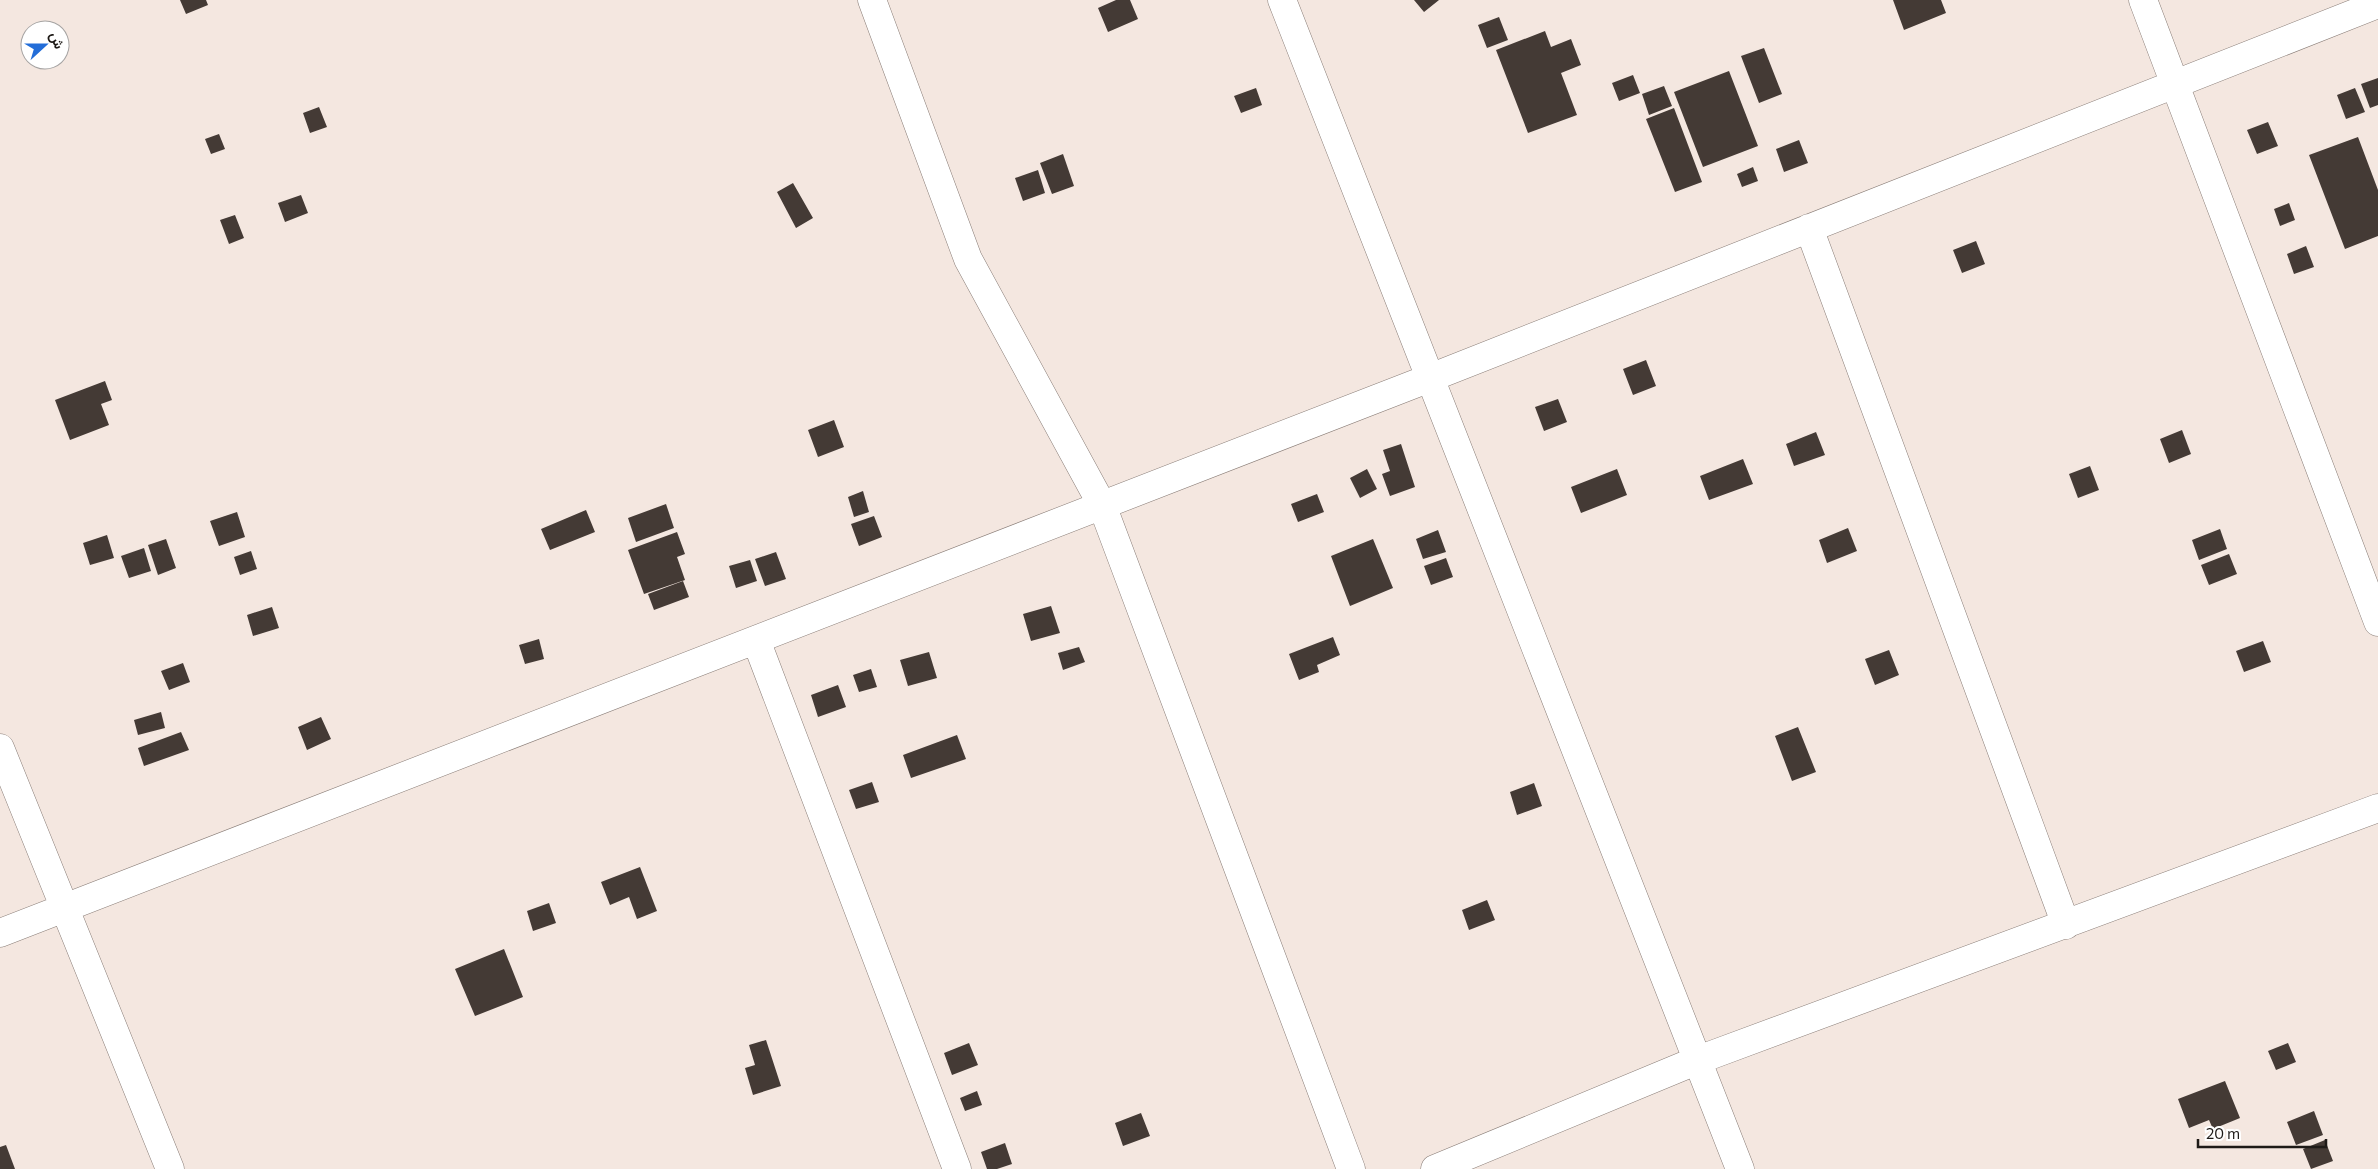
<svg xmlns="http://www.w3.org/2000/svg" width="2378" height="1169" viewBox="0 0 2378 1169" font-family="Commissioner,Vazirmatn,sans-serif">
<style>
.building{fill:#443a35}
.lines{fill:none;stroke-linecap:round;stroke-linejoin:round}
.street-casing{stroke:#897d77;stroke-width:29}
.street{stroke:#fff;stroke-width:28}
</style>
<rect width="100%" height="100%" fill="#f4e7e0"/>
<path class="building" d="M 180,0 L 206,0 L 208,5 L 186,14 Z
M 1116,0 L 1130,0 L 1138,19 L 1108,32 L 1098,8 Z
M 1414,0 L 1439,0 L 1424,12 Z
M 1893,0 L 1941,0 L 1946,13 L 1904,30 Z
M 1499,17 L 1508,40 L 1487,48 L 1478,25 Z
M 1545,31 L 1551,47 L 1571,39 L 1581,65 L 1561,73 L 1577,115 L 1528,133 L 1496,50 Z
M 1764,48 L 1782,94 L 1759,103 L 1741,56 Z
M 1729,71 L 1758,146 L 1703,167 L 1674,92 Z
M 1633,75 L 1640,93 L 1619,101 L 1612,83 Z
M 2378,78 L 2378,105 L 2370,108 L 2361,84 Z
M 1664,86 L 1672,106 L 1649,115 L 1642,94 Z
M 1256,88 L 1262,105 L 1241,113 L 1234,96 Z
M 2355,88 L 2365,112 L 2346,119 L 2337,95 Z
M 319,107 L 327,127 L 310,133 L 303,113 Z
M 1674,108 L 1702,182 L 1675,192 L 1646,119 Z
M 2268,122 L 2278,146 L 2257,154 L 2247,130 Z
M 219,134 L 225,149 L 211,154 L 205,139 Z
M 2358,137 L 2378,190 L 2378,236 L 2345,249 L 2309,155 Z
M 1799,140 L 1808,163 L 1784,172 L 1776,149 Z
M 1063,154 L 1074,186 L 1052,194 L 1040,163 Z
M 1753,167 L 1758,181 L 1742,187 L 1737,174 Z
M 1038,170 L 1045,193 L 1023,201 L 1015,178 Z
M 793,183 L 813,218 L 796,228 L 777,192 Z
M 301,195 L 308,213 L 285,222 L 278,203 Z
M 2289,203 L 2295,220 L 2280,226 L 2274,209 Z
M 235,215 L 244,238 L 229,244 L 220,220 Z
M 1976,241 L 1985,264 L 1962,273 L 1953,250 Z
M 2306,246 L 2314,267 L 2294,274 L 2287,254 Z
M 1646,360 L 1656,386 L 1633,395 L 1623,369 Z
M 105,381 L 112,400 L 101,404 L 109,425 L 70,440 L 55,400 Z
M 1558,399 L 1567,422 L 1544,431 L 1535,407 Z
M 834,420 L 844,447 L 818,457 L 808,430 Z
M 2182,430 L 2191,454 L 2169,463 L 2160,439 Z
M 1816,432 L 1825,455 L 1794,466 L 1786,444 Z
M 1401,444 L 1415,487 L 1390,496 L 1382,474 L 1390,471 L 1383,450 Z
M 1743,459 L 1753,484 L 1709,500 L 1700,476 Z
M 2090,466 L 2099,490 L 2078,498 L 2069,474 Z
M 1367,469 L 1377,489 L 1360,498 L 1350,478 Z
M 1617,469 L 1627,495 L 1581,513 L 1571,487 Z
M 863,491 L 869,512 L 854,517 L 848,497 Z
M 1317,494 L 1324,512 L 1298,522 L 1291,504 Z
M 666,504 L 674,528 L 636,542 L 628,518 Z
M 586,510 L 595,532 L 550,550 L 541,529 Z
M 237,512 L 245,537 L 219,546 L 210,521 Z
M 874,516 L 882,537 L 859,546 L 851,524 Z
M 1848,528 L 1857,551 L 1827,563 L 1819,540 Z
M 2220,529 L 2227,549 L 2199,560 L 2192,540 Z
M 1438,530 L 1446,552 L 1423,559 L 1416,539 Z
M 677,532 L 685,554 L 677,557 L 685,580 L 644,594 L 628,550 Z
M 107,535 L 114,558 L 90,565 L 83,543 Z
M 166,539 L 176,568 L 158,575 L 148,545 Z
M 1373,539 L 1393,588 L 1350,606 L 1331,556 Z
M 144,548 L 151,571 L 129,578 L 121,556 Z
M 251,551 L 257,569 L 240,575 L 234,557 Z
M 776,552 L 786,579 L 765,586 L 755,559 Z
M 2229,554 L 2237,574 L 2209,585 L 2201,565 Z
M 1446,558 L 1453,577 L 1431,585 L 1424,566 Z
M 750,560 L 757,581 L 736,588 L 729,566 Z
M 683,581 L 689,597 L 654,610 L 648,594 Z
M 1051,606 L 1060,633 L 1031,641 L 1023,614 Z
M 272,607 L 279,628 L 253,636 L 247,615 Z
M 1333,637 L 1340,655 L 1317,665 L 1319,672 L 1299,680 L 1289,654 Z
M 539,639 L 544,659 L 525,664 L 519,645 Z
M 2263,641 L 2271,662 L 2244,672 L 2236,651 Z
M 1079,647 L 1085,662 L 1063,670 L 1058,653 Z
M 1889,650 L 1899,675 L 1875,685 L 1865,659 Z
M 929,652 L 937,678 L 908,686 L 900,660 Z
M 183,663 L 190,682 L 169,690 L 161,671 Z
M 871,669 L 877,687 L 859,692 L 853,675 Z
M 838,685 L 846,707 L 818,717 L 811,695 Z
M 161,712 L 165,728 L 138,735 L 134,720 Z
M 321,717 L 331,739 L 307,750 L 298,727 Z
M 1798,727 L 1816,772 L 1792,781 L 1775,736 Z
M 181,732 L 189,750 L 144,766 L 138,748 Z
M 957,735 L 966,759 L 911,778 L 903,755 Z
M 872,782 L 879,802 L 856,809 L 849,790 Z
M 1534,783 L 1542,806 L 1517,815 L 1510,792 Z
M 640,867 L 657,911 L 637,919 L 629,897 L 610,905 L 601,882 Z
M 1487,900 L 1495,920 L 1469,930 L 1462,910 Z
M 549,903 L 556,923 L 533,931 L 527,911 Z
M 504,949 L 523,997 L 475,1016 L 455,969 Z
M 766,1040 L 781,1086 L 753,1095 L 745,1068 L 755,1065 L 749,1045 Z
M 969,1043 L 978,1065 L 952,1075 L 944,1053 Z
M 2288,1043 L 2296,1062 L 2276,1070 L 2268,1051 Z
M 2225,1081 L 2240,1118 L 2213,1129 L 2209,1120 L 2189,1128 L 2178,1099 Z
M 977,1091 L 982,1105 L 965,1111 L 960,1098 Z
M 2314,1111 L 2323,1135 L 2296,1145 L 2287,1122 Z
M 1141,1113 L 1150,1136 L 1123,1146 L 1115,1123 Z
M 2325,1140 L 2333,1161 L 2311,1169 L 2303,1149 Z
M 1005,1143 L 1012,1164 L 997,1169 L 987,1169 L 981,1152 Z
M 6,1145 L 15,1169 L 0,1169 L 0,1147 Z"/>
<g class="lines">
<defs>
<path id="street" d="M 872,0 L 968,259 L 1102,505 L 1351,1169
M 1282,0 L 1740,1169
M 2143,0 L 2378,622
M 1809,228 L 2066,925
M 756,640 L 957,1169
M 0,748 L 170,1169
M 0,933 L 1430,378 L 2378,4
M 1435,1169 L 1698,1060 L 2378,808"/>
</defs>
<use href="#street" class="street-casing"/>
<use href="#street" class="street"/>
</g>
<g transform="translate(45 45) rotate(69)"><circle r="24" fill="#ffffff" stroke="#a5a3a2"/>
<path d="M0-4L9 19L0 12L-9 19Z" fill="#236dd8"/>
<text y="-8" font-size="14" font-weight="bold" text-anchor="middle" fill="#1e1a17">ش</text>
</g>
<path d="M2198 1139v8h128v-8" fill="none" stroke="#1e1a17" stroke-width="2.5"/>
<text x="2206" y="1139" font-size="15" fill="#1e1a17" stroke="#ffffff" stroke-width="4" paint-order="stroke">20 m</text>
</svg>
